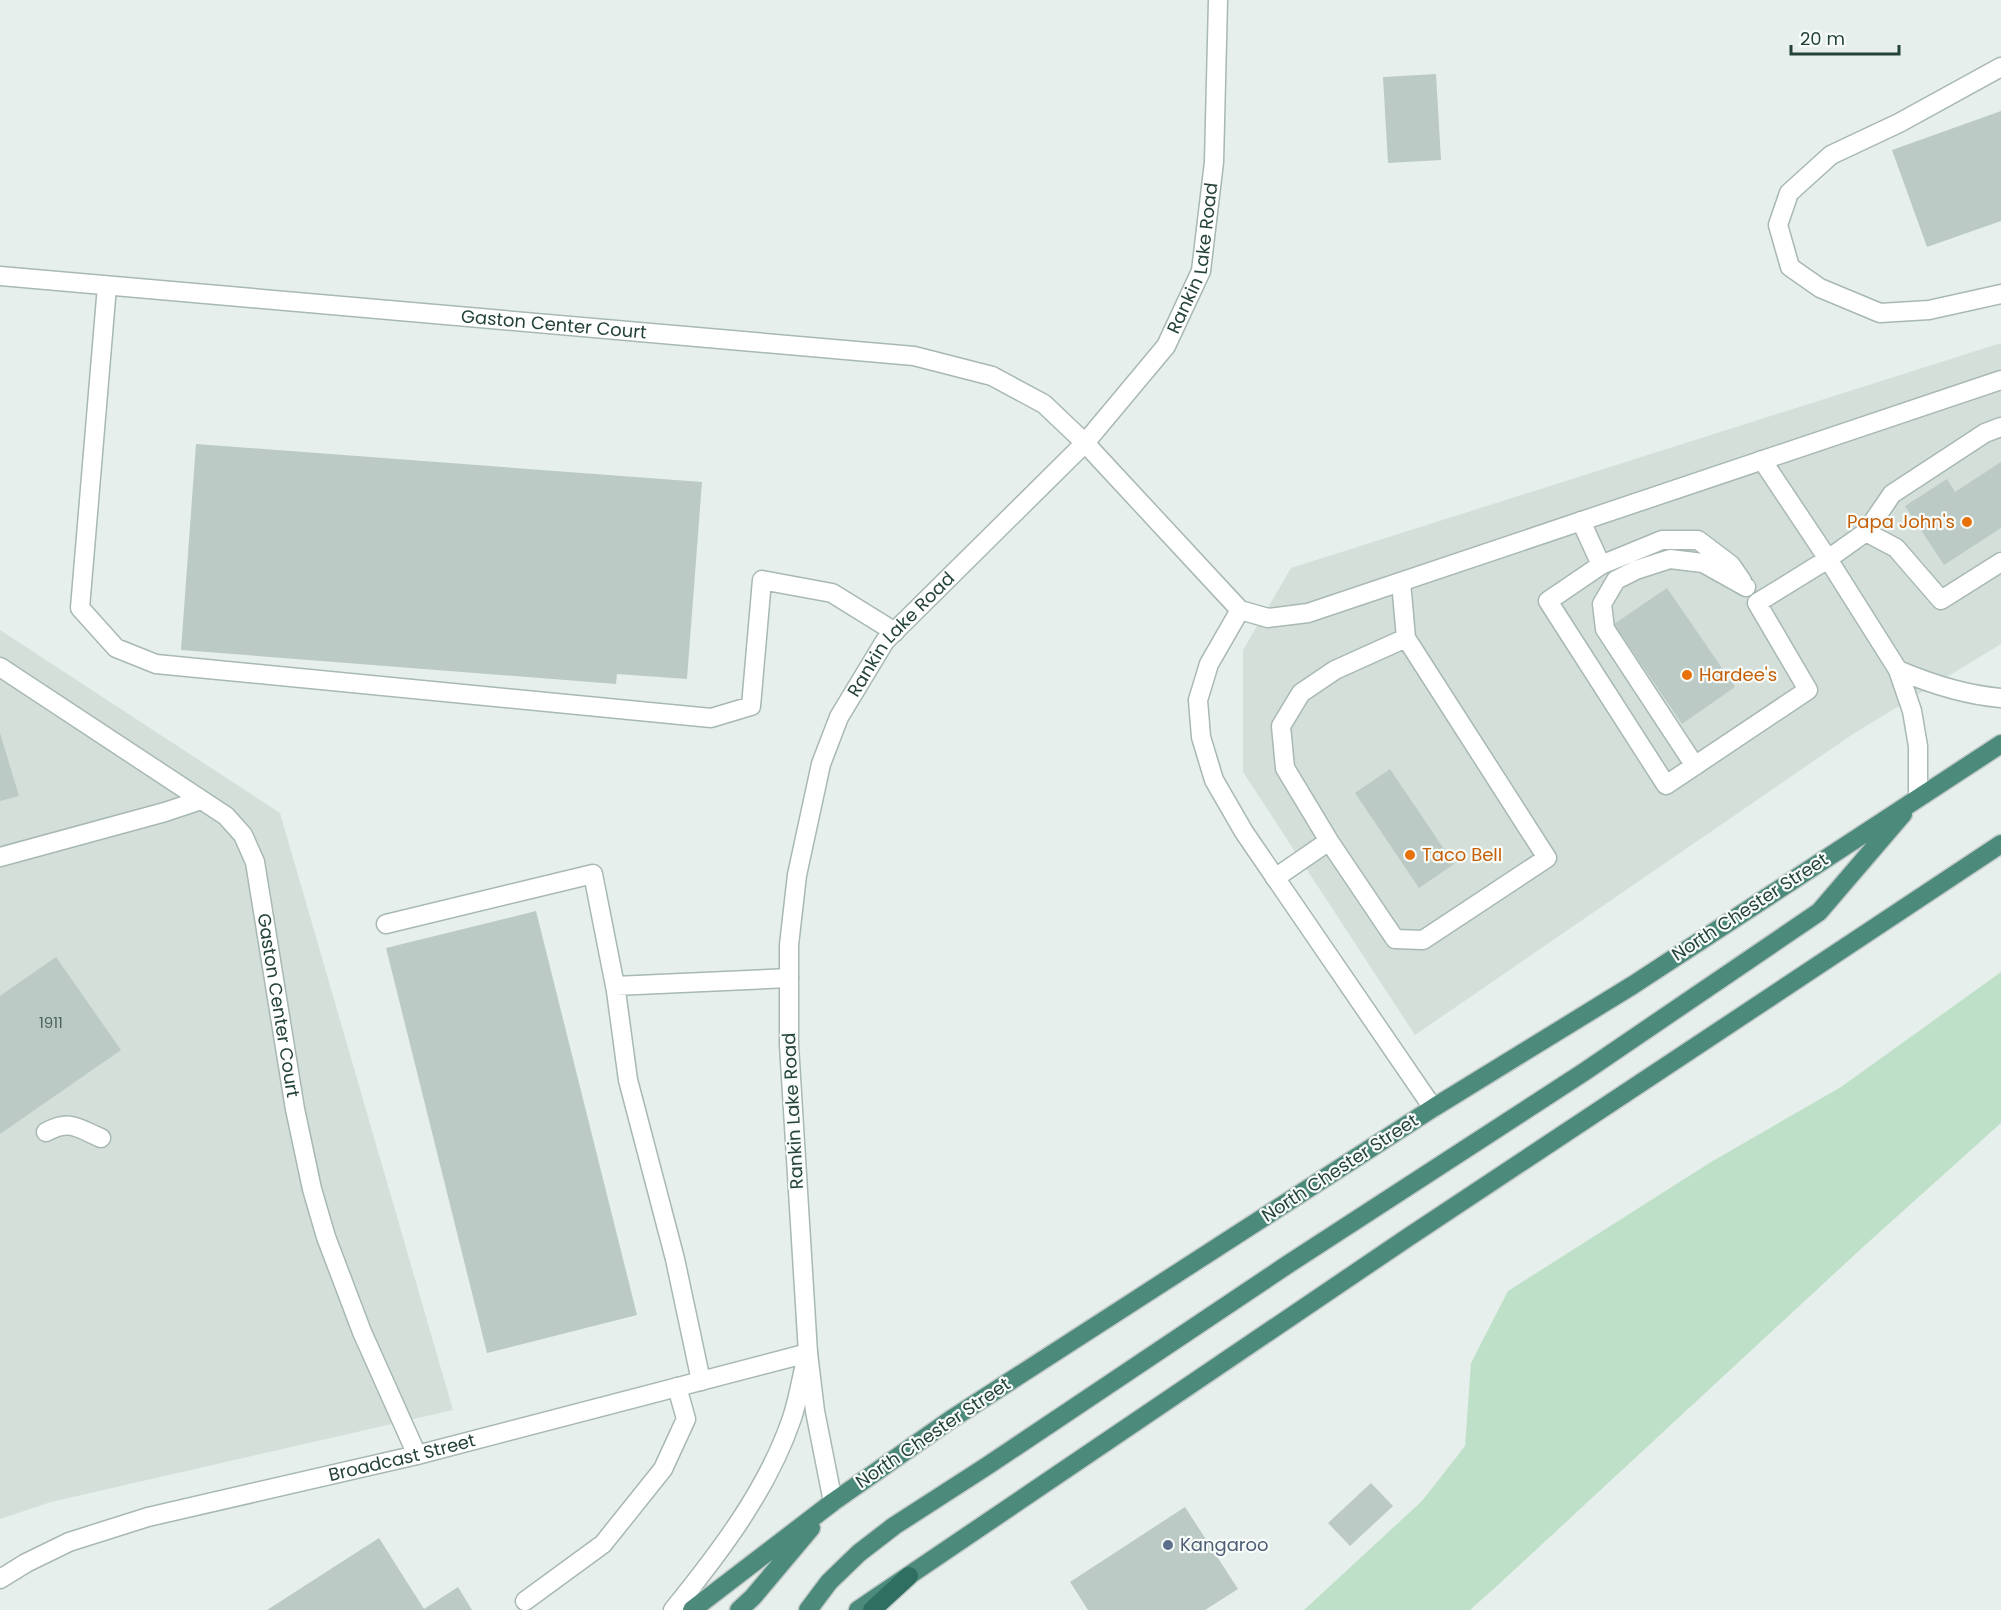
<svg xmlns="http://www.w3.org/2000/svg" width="2001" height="1610" font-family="Poppins,sans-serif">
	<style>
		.built { fill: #d4dfda }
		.green { fill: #bfe0c8 }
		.building { fill: #bbcac4 }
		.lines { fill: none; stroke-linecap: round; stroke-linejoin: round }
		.service-casing { stroke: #a8b8b2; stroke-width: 21 }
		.minor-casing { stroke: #a8b8b2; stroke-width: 21 }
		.trunk-casing { stroke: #c2cac8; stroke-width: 21 }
		.motorway-casing { stroke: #c2cac8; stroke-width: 21 }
		.service { stroke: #fff; stroke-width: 18 }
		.minor { stroke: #fff; stroke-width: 18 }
		.trunk { stroke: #4c8a7c; stroke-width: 18 }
		.motorway { stroke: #2f6f62; stroke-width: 18 }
		.food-dot { fill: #e8710a; stroke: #f7fbf9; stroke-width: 2 }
		.service-dot { fill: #5c6f8a; stroke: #f7fbf9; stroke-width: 2 }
		.labels { text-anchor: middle; stroke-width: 4.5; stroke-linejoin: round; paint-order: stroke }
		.number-label { font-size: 15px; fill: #4a645c }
		.street-label { font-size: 18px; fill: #24423a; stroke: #f7fbf9 }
		.food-label { font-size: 18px; fill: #c56008; stroke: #f7fbf9; text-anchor: start }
		.service-label { font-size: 18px; fill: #4e5e75; stroke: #f7fbf9; text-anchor: start }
	</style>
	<rect width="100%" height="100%" fill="#e6efeb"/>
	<path class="built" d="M 2001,343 L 2001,644 L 1853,734 L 1415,1035 L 1243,772 L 1243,650 L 1291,568 Z
		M 0,630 L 280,813 L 453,1410 L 51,1502 L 0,1519 Z"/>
	<path class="green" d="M 2001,972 L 2001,1123 L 1863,1247 L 1498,1585 L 1470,1610 L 1304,1610 L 1422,1501 L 1465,1446 L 1471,1363 L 1508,1291 L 1711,1162 L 1841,1087 Z"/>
	<path class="building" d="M 1436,74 L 1441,160 L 1388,163 L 1383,77 Z
		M 2001,111 L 2001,221 L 1927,247 L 1892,150 Z
		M 196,444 L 702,482 L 687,679 L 617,674 L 616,684 L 181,650 Z
		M 2001,462 L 2001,528 L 1944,565 L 1905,506 L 1947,479 L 1955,492 Z
		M 1667,588 L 1735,687 L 1682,724 L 1614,624 Z
		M 0,733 L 19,796 L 0,801 Z
		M 1390,769 L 1454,864 L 1419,888 L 1355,793 Z
		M 536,911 L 637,1315 L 487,1353 L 386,948 Z
		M 56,957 L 121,1050 L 0,1134 L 0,996 Z
		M 1371,1483 L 1393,1506 L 1350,1546 L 1328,1523 Z
		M 1185,1507 L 1238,1589 L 1205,1610 L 1088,1610 L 1070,1582 Z
		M 379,1538 L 424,1609 L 458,1587 L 472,1610 L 267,1610 Z"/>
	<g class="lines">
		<defs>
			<path id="service" d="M 2001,67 L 1899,123 L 1831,155 L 1789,193 L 1778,225 L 1790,267 L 1820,288 L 1880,313 L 1929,310 L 2001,294
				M 107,286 L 80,608 L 116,648 L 156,664 L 711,718 L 751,706 L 762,580 L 832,593 L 895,632
				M 1762,460 L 1828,559 L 1898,670 L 1912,711 L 1918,746 L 1918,797
				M 1581,521 L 1601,565 L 1548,601 L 1666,785 L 1808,690 L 1757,603 L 1828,559 L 1866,532 L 1896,548 L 1941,600 L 2001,562
				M 1866,532 L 1892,494 L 1985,433 L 2001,427
				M 1601,565 L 1662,540 L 1698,540 L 1731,565 L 1742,581
				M 1401,582 L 1406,638 L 1547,858 L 1423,940 L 1395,939 L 1329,841 L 1285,768 L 1281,726 L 1301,693 L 1335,670 L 1406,638
				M 1898,670 C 1931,684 1965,695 2001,698
				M 1695,766 L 1605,629 L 1602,604 L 1616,580 L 1636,570 L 1670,559 L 1703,563 L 1746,587
				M 0,857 L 165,812 L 201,800
				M 1275,878 L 1329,841
				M 386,924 L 593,874 L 616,991 L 628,1080 L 675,1259 L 701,1381
				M 615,986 L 789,978
				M 46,1132 C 71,1119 77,1128 101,1138
				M 525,1601 L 603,1544 L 663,1469 L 686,1419 L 677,1387"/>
			<g id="minor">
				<path id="s1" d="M 0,276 L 914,356 L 992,376 L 1044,404 L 1085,443 L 1240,610 L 1268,618 L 1308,613 L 2001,380"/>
				<path d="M 1240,610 L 1209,664 L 1198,700 L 1201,737 L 1214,780 L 1244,832 L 1433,1108"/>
				<path id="s2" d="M 0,667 L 226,816 L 243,835 L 255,862 L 295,1109 L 312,1189 L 326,1237 L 362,1332 L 417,1455"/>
				<path id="s3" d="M 833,1502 L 815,1411 L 808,1353 L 789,1045 L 789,945 L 797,875 L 821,764 L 839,717 L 885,641 L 1085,443 L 1166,346 L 1201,271 L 1214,162 L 1218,0"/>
				<path id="s4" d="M 0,1579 L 26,1563 L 69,1542 L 148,1517 L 417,1455 L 808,1353"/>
				<path d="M 673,1610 C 720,1552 768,1489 792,1418 C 798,1400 801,1381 805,1364"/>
			</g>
			<path id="trunk" d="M 692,1610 L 833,1502 L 950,1420 L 1433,1108 L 1633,985 L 2001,744
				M 739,1610 L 753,1597 L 811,1528
				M 808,1610 L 829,1582 L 859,1553 L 894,1526 L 987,1466 L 1290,1263 L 1584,1072 L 1819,912 L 1903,814
				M 858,1610 L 1407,1238 L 2001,844"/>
			<path id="motorway" d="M 872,1610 L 909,1576"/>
		</defs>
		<use href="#service" class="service-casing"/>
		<use href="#minor" class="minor-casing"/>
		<use href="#trunk" class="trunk-casing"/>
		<use href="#motorway" class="motorway-casing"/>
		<use href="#service" class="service"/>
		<use href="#minor" class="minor"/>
		<use href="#trunk" class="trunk"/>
		<use href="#motorway" class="motorway"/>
	</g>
	<g class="food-dot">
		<circle cx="1967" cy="522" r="6"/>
		<circle cx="1687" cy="675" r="6"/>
		<circle cx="1410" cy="855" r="6"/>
	</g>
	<circle class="service-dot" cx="1168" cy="1545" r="6"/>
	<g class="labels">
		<g class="number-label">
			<text x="51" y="1028">1911</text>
		</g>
		<g class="street-label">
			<text dy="6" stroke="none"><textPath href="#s3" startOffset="1384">Rankin Lake Road</textPath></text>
			<text dy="6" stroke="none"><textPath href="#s1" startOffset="556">Gaston Center Court</textPath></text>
			<text dy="6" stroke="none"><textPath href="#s3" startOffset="898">Rankin Lake Road</textPath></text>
			<text transform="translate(1750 907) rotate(-33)" y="6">North Chester Street</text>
			<text dy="6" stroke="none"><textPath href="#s2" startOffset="471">Gaston Center Court</textPath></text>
			<text transform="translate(793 1111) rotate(-93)" y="6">Rankin Lake Road</text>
			<text transform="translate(1340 1168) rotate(-33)" y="6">North Chester Street</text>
			<text transform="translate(933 1433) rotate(-34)" y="6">North Chester Street</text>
			<text dy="6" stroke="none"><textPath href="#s4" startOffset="422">Broadcast Street</textPath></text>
		</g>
		<g class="food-label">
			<text x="1955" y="528" text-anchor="end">Papa John's</text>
			<text x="1699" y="681">Hardee's</text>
			<text x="1422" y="861">Taco Bell</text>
		</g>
		<g class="service-label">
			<text x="1180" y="1551">Kangaroo</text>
		</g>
	</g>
	<path d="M1791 45v9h108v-9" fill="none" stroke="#24423a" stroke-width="3"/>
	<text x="1800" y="45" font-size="18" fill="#24423a" stroke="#f7fbf9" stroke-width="4.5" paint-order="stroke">20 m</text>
</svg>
